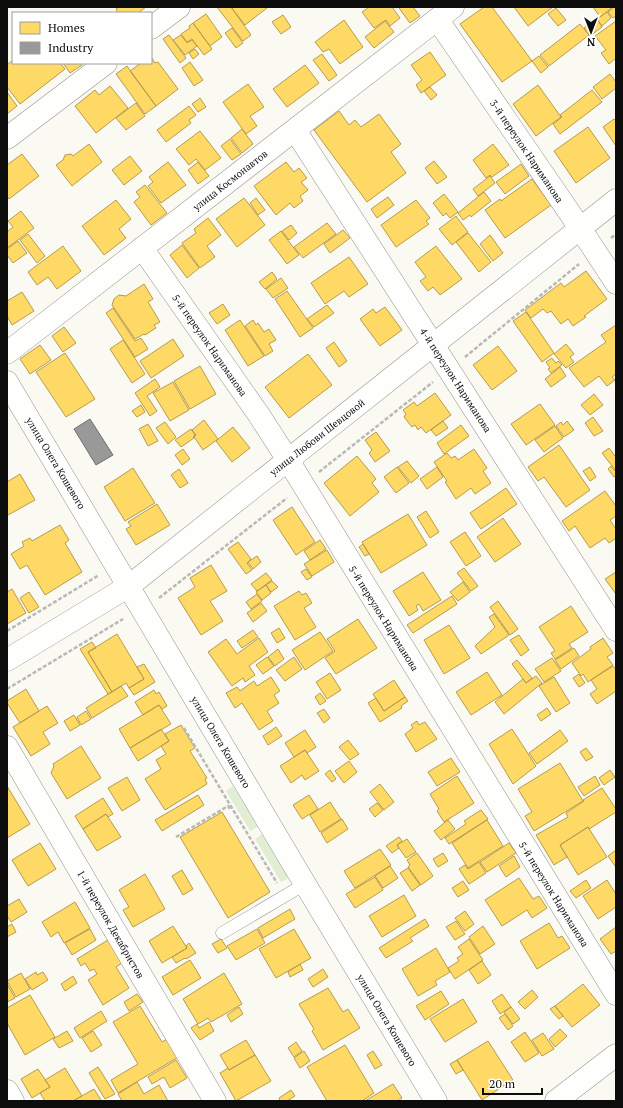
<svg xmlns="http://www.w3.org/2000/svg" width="623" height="1108" font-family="'PT Serif',serif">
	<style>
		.green { fill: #e2eed3 }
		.homes { fill: #ffd966; stroke: #b69c4b }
		.industry { fill: #999; stroke: #6f6f6f }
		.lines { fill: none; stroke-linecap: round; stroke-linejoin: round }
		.service-casing { stroke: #949390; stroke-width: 13 }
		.minor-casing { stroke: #949390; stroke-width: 23 }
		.tertiary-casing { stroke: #949390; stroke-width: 23 }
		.path { stroke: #b8b8b6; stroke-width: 2.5; stroke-dasharray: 4 2; stroke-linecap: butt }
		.service { stroke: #fefefd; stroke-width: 12 }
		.minor { stroke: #fefefd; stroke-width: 22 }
		.tertiary { stroke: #fefefd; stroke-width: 22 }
		.labels { text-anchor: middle; stroke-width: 4; stroke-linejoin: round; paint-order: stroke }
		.street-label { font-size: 10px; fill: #0d0d0d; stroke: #fff }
	</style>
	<rect width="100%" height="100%" fill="#faf9f2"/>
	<path class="green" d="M 233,786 L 258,827 L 250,831 L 226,791 Z
		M 262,834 L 289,878 L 281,882 L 255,839 Z"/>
	<path class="homes" d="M 119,7 L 146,7 L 138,13 L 118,13 L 116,9 Z
		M 217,7 L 231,7 L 251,35 L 243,41 Z
		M 231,7 L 266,7 L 267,8 L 245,25 Z
		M 369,7 L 392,7 L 400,18 L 390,26 L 386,20 L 374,28 L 362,12 Z
		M 401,7 L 413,7 L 420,16 L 410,23 L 399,8 Z
		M 484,7 L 492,7 L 532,61 L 502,82 L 460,24 Z
		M 514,7 L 553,7 L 528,26 Z
		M 593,7 L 613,7 L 600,17 Z
		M 614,7 L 616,7 L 616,16 L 613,18 L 608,12 Z
		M 556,8 L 566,20 L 558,26 L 548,14 Z
		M 607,12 L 611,18 L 602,26 L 597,19 Z
		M 206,14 L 222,37 L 210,46 L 193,23 Z
		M 283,15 L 291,27 L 281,34 L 272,22 Z
		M 596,18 L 602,27 L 590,36 L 584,28 Z
		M 344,20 L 363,47 L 340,64 L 329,49 L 323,52 L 315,42 Z
		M 385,21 L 394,32 L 374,48 L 365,37 Z
		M 616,21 L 616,58 L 609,64 L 601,53 L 606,50 L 595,36 Z
		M 193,23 L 212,49 L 204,55 L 192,39 L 187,42 L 181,34 L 190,28 L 189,26 Z
		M 580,24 L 589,35 L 549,66 L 540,55 Z
		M 232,28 L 243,43 L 236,48 L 225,33 Z
		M 169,35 L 186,58 L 180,63 L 163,39 Z
		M 181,35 L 187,43 L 192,40 L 197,46 L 185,55 L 173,40 Z
		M 195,49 L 199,54 L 193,59 L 189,53 Z
		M 430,52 L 446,75 L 421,93 L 416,85 L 422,80 L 411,65 Z
		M 322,54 L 337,75 L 329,81 L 313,60 Z
		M 539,56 L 548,67 L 541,73 L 532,61 Z
		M 151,57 L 155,63 L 158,62 L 178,89 L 156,106 L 130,71 L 141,63 L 151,63 Z
		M 13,60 L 13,63 L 60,63 L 65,69 L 20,104 L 7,87 L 7,65 Z
		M 190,62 L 203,80 L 194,86 L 182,68 Z
		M 63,63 L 81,63 L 82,65 L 70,73 Z
		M 305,65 L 319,83 L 287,107 L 273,89 Z
		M 127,66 L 156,106 L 145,114 L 116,74 Z
		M 610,74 L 616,82 L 616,88 L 602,99 L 593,87 Z
		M 248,84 L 264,107 L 250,116 L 257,126 L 246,134 L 223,102 Z
		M 538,85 L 561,117 L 536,136 L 513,104 Z
		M 110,86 L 128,108 L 96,133 L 75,106 L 95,90 L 99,95 Z
		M 430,87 L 437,95 L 431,100 L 424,91 Z
		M 592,90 L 602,102 L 560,134 L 553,124 L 562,117 L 560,115 Z
		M 7,92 L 17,106 L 7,114 Z
		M 200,98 L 206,107 L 198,112 L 192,104 Z
		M 136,103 L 145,116 L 126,130 L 116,118 Z
		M 189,106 L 196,115 L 189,120 L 191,123 L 166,142 L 157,130 Z
		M 339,111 L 349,125 L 355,120 L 361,127 L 379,114 L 401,144 L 391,152 L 406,173 L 367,202 L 314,130 Z
		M 614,119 L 616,121 L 616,146 L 603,127 Z
		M 588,127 L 610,158 L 576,183 L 554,151 Z
		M 242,129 L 253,144 L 242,153 L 231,138 Z
		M 200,131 L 221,158 L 205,170 L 196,159 L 189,165 L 176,149 Z
		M 230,139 L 241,154 L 232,160 L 221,146 Z
		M 89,144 L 102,162 L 72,186 L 56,165 L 63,160 L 65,155 L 71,154 L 73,156 Z
		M 493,144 L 509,165 L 492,177 L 490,175 L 486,178 L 473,160 Z
		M 22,154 L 39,176 L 9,199 L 7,196 L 7,165 Z
		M 130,156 L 142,171 L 124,185 L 112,170 Z
		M 434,161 L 447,177 L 437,184 L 425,168 Z
		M 168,162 L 186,185 L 161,203 L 148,186 L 153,182 L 149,177 Z
		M 198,162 L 209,176 L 198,184 L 188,170 Z
		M 286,162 L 294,172 L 299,168 L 307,178 L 301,182 L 308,190 L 300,196 L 303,201 L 294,208 L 290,203 L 276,215 L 254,186 Z
		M 521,164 L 529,176 L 505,194 L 496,182 Z
		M 490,176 L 495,183 L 478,196 L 473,189 Z
		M 532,179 L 551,205 L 505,238 L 485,210 L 500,199 L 501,201 Z
		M 145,185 L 167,213 L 151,225 L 134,202 L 140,197 L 136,192 Z
		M 484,192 L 491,201 L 471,217 L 470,215 L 463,220 L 458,213 Z
		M 444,194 L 458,212 L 450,218 L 446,213 L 443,216 L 433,203 Z
		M 388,197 L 394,205 L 377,218 L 371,209 Z
		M 244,198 L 265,225 L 237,247 L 216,219 Z
		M 256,198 L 265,210 L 258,215 L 250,203 Z
		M 116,200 L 131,219 L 119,229 L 126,238 L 104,255 L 82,226 Z
		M 416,200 L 430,218 L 426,221 L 429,224 L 396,247 L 381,225 Z
		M 21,211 L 34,228 L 7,248 L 7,232 L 13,227 L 8,221 Z
		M 456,216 L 468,232 L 452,245 L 439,229 Z
		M 208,218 L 221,235 L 207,246 L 215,257 L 200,268 L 182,243 L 196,233 L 194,229 Z
		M 327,223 L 336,234 L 303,258 L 294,247 Z
		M 291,225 L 297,233 L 289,240 L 282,231 Z
		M 343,230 L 350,238 L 330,253 L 324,244 Z
		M 281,231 L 299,255 L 287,264 L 269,240 Z
		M 468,233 L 491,262 L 479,272 L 456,242 Z
		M 28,234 L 45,256 L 37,263 L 20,240 Z
		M 490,235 L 503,253 L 493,261 L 480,244 Z
		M 18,241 L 27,253 L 13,263 L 7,255 L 7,249 Z
		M 182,245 L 199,268 L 187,278 L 170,255 Z
		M 63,246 L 81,271 L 57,289 L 48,277 L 37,285 L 28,272 Z
		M 436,246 L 462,279 L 440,295 L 433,287 L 428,291 L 420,281 L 426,277 L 415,262 Z
		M 349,257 L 368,284 L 349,297 L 344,291 L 325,304 L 311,283 Z
		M 586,271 L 607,299 L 584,316 L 586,317 L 573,326 L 568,319 L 561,324 L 551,311 L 547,313 L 543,309 L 531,318 L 525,310 L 561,283 L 564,287 Z
		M 272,272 L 277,279 L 265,289 L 259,282 Z
		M 281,278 L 288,288 L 273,298 L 266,289 Z
		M 144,284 L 153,299 L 148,302 L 160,322 L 154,325 L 156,328 L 145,335 L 144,334 L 135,339 L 112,305 L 114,299 L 119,295 L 126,296 Z
		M 287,291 L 313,328 L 300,337 L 275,299 Z
		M 22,292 L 34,311 L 12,325 L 7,316 L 7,301 Z
		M 223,304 L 230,315 L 217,324 L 209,313 Z
		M 327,305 L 334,313 L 314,327 L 307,319 Z
		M 385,307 L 402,330 L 380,346 L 360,319 L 373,309 L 376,313 Z
		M 113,308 L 135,341 L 141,338 L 148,349 L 135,357 L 106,313 Z
		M 526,312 L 554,353 L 542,362 L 513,321 Z
		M 240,320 L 264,356 L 248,366 L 225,330 Z
		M 253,320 L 256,325 L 258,323 L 264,332 L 269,329 L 276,340 L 269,344 L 273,351 L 265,356 L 245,326 Z
		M 616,325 L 616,374 L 612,377 L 615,380 L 607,386 L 599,376 L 584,387 L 569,368 L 606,342 L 601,335 Z
		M 64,327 L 76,343 L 63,352 L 52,336 Z
		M 173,339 L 184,356 L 151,378 L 140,361 Z
		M 123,340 L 145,374 L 132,383 L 110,349 Z
		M 334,342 L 347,361 L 339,367 L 326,348 Z
		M 566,344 L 574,354 L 570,357 L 574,362 L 566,368 L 554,354 Z
		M 40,345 L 51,360 L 30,374 L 20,359 Z
		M 498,346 L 517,371 L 492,390 L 473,365 Z
		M 65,353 L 95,399 L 66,417 L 36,372 Z
		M 308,354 L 332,385 L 289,418 L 265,387 Z
		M 552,358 L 556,363 L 558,361 L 562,365 L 551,373 L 548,369 L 550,368 L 546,362 Z
		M 200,366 L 216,394 L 190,409 L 174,381 Z
		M 560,367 L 566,376 L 551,387 L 545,379 Z
		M 155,379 L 160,387 L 147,396 L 157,411 L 150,416 L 135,393 Z
		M 173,382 L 189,410 L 170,421 L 153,393 Z
		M 435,393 L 451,415 L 426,433 L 421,427 L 418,430 L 415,425 L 412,427 L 404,417 L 406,414 L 403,410 L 414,402 L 417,406 Z
		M 594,394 L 603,405 L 590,415 L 581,405 Z
		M 540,404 L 555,425 L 526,445 L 511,424 Z
		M 141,405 L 145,412 L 137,417 L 132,411 Z
		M 593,417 L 603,431 L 594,436 L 585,423 Z
		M 204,420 L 218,439 L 203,450 L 194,437 L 196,435 L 192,430 Z
		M 443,421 L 448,428 L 436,436 L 431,430 Z
		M 567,421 L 574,430 L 564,437 L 556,426 L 561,422 L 563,425 Z
		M 165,422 L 176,437 L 168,444 L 156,428 Z
		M 148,424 L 158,441 L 148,446 L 139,429 Z
		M 461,425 L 469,436 L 444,454 L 437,443 Z
		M 555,426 L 563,438 L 544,452 L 535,440 Z
		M 233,427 L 250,448 L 232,462 L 216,441 Z
		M 191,429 L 195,435 L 193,437 L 194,438 L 181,447 L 175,440 Z
		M 376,432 L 390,451 L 375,462 L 369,453 L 372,450 L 365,440 Z
		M 559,445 L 590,490 L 566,507 L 544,477 L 538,481 L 528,467 Z
		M 609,448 L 615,456 L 616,456 L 616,471 L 602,453 Z
		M 183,449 L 190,459 L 182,465 L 175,455 Z
		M 474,449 L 487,468 L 483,471 L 491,483 L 475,494 L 471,488 L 456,499 L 445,482 L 447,481 L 434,462 L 447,453 L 451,458 L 455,456 L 458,460 Z
		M 357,456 L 376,479 L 372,483 L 379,492 L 350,516 L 324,483 Z
		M 407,461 L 419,476 L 411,483 L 398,467 Z
		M 611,466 L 616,472 L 616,475 L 614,477 L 608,469 Z
		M 397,467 L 409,483 L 396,493 L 384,477 Z
		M 437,467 L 443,477 L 427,489 L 420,479 Z
		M 590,467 L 596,477 L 590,481 L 583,471 Z
		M 133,468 L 155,503 L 125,521 L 104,487 Z
		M 179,469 L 188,483 L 180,488 L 171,475 Z
		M 20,474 L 35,500 L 8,515 L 7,513 L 7,482 Z
		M 506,488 L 517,504 L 481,529 L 470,513 Z
		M 605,491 L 616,506 L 616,516 L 610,520 L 616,529 L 616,538 L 609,543 L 605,538 L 590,548 L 575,526 L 569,531 L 562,521 Z
		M 157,504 L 170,525 L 136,545 L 126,529 L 131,526 L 128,522 Z
		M 292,507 L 315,542 L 296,555 L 273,520 Z
		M 426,511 L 439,532 L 430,538 L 417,517 Z
		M 408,514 L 427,545 L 381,573 L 362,542 Z
		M 503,518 L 521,544 L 495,562 L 477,537 Z
		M 60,525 L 69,540 L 65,543 L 82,572 L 45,595 L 27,565 L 20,569 L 11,554 L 24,546 L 22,542 L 30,538 L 32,541 Z
		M 465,532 L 481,556 L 466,566 L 450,542 Z
		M 320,540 L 326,549 L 310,560 L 304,551 Z
		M 238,542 L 251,559 L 247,563 L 252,570 L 246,574 L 228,549 Z
		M 363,544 L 369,554 L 365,556 L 359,547 Z
		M 327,550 L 334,562 L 312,576 L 304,564 Z
		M 257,556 L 261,562 L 253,569 L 248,562 Z
		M 211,565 L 227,591 L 210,601 L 223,621 L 201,635 L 178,598 L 195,587 L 190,578 Z
		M 464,568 L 478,586 L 471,591 L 457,573 Z
		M 306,569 L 312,577 L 307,580 L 301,572 Z
		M 423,572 L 441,600 L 423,611 L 419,604 L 416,606 L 418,610 L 409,616 L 393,591 Z
		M 616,572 L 616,594 L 605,579 Z
		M 266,573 L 272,580 L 257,591 L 251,584 Z
		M 272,581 L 278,587 L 271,592 L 266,585 Z
		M 463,582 L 470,592 L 458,601 L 450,592 Z
		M 266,585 L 271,593 L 262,600 L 256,592 Z
		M 12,589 L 26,613 L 7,624 L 7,592 Z
		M 299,591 L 302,595 L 306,593 L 312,603 L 304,608 L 316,627 L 295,640 L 274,606 Z
		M 29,592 L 39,607 L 29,613 L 20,598 Z
		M 257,594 L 262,601 L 251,609 L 246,602 Z
		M 452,596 L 457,604 L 413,633 L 407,625 Z
		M 498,601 L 518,629 L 510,635 L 490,607 Z
		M 261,603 L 267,611 L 253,622 L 247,613 Z
		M 571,606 L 588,632 L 569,644 L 572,648 L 555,659 L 551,653 L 555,651 L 539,627 Z
		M 494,614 L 509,635 L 481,654 L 475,646 L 495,627 L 489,617 Z
		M 358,619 L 377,648 L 336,674 L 325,658 L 335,651 L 327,639 Z
		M 449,625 L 470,658 L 444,674 L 424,640 Z
		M 279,628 L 285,638 L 277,643 L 271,633 Z
		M 253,630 L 258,637 L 242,648 L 237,641 Z
		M 320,632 L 333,651 L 305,670 L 292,650 Z
		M 117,634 L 144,679 L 129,688 L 126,683 L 112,692 L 88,652 Z
		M 519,635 L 529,650 L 521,656 L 510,640 Z
		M 259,638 L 268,652 L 249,666 L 255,675 L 245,682 L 243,678 L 232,686 L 208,652 L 226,639 L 237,654 Z
		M 603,638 L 613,653 L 607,657 L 613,665 L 588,682 L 583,674 L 581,676 L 572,663 L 591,649 L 590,647 Z
		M 92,642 L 96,648 L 88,652 L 112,692 L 108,694 L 80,649 Z
		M 574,648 L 579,656 L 561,669 L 555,660 Z
		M 278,649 L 284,659 L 275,666 L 268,657 Z
		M 267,657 L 274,666 L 263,674 L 256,665 Z
		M 294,657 L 302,669 L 285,681 L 276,670 Z
		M 552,658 L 561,671 L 544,682 L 535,669 Z
		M 517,660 L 532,678 L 526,683 L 512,664 Z
		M 144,664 L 155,682 L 134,695 L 129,688 L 144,679 L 137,667 Z
		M 613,666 L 616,670 L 616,691 L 597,704 L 590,694 L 597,689 L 591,680 Z
		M 487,672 L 502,695 L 471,715 L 456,692 Z
		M 330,673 L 341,690 L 327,699 L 316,682 Z
		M 579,674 L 585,683 L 579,687 L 573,678 Z
		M 536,676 L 542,683 L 504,714 L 495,702 L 523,679 L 526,683 Z
		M 271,677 L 280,691 L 274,695 L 279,703 L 267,711 L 273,721 L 259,730 L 242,703 L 235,708 L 226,693 L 237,687 L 240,691 L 254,681 L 257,686 Z
		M 554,677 L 570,703 L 556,712 L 539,686 Z
		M 394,680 L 405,697 L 384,711 L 373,694 Z
		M 121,686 L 128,696 L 92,718 L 86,708 Z
		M 26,689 L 39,711 L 20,723 L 7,703 L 7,701 Z
		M 154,690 L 156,694 L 159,692 L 167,706 L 162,709 L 159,705 L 143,715 L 135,702 Z
		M 320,693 L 326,701 L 320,705 L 315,697 Z
		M 405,697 L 408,701 L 401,706 L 402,708 L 380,722 L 368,703 L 376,698 L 384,711 Z
		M 159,705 L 171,724 L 130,748 L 119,729 Z
		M 47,706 L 58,723 L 43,732 L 50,744 L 31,756 L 13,727 Z
		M 547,708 L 551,714 L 541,721 L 537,715 Z
		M 324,709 L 330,718 L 324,723 L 317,713 Z
		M 86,711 L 91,719 L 81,725 L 77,717 Z
		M 74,715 L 80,725 L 70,731 L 64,721 Z
		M 417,721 L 419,725 L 425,722 L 437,739 L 416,752 L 405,734 L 413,728 L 411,725 Z
		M 181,725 L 195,748 L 190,751 L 207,778 L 205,779 L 207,784 L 165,810 L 145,779 L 161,769 L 156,760 L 166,754 L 161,746 L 169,741 L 165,734 Z
		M 276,727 L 282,736 L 268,745 L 263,736 Z
		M 161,729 L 169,741 L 138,761 L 130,748 Z
		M 512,729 L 536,766 L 513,784 L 489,744 Z
		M 305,730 L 316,747 L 307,753 L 305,750 L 294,757 L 285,743 Z
		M 560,730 L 568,741 L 537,764 L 529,753 Z
		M 348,740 L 359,754 L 350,760 L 339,747 Z
		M 81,746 L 101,778 L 67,799 L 51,773 L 54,766 L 53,764 Z
		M 586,748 L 593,757 L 586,761 L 580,752 Z
		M 305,750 L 319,771 L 305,780 L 302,775 L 291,783 L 280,766 Z
		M 451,758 L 460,772 L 437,786 L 428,772 Z
		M 349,761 L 357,772 L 344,783 L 335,771 Z
		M 560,763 L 583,801 L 534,831 L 525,816 L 532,812 L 518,789 Z
		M 330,770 L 336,779 L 332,782 L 325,774 Z
		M 610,770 L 615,777 L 604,785 L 599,778 Z
		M 457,776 L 474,803 L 444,822 L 437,811 L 439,809 L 430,794 Z
		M 595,776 L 600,785 L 584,796 L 578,787 Z
		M 127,777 L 140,800 L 122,811 L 108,788 Z
		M 380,784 L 394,802 L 384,810 L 370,792 Z
		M 7,786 L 30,824 L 7,838 Z
		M 602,788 L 616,809 L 616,812 L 589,829 L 588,827 L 560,845 L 567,857 L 554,865 L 536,835 L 568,817 L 566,813 L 584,801 L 583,800 Z
		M 198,795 L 204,805 L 162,831 L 155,820 Z
		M 309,795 L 318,809 L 302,819 L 293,805 Z
		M 103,798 L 113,814 L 108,817 L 106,814 L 83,829 L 75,816 Z
		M 330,802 L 341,819 L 320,832 L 310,815 Z
		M 377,803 L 383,810 L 375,817 L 369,809 Z
		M 481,810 L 488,819 L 449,844 L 445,838 L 466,824 L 464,821 Z
		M 222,812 L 270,892 L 228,918 L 180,837 Z
		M 106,814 L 121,837 L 97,851 L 83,829 Z
		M 342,819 L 348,829 L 327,843 L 321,833 Z
		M 448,820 L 455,829 L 441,840 L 434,831 Z
		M 487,820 L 503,846 L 468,868 L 452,843 Z
		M 588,827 L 607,857 L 578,875 L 560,845 Z
		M 399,837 L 402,841 L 397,845 L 399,848 L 392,853 L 386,846 Z
		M 407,839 L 416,852 L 406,858 L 397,845 Z
		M 40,843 L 56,869 L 28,886 L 12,860 Z
		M 509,843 L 516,853 L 487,872 L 480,862 Z
		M 380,849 L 391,865 L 355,888 L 344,871 Z
		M 616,850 L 616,865 L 615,866 L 608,856 Z
		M 417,853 L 433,876 L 421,885 L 408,867 L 410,865 L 407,860 Z
		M 443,853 L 448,861 L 438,867 L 433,859 Z
		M 514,856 L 520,867 L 506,877 L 499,866 Z
		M 479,862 L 486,873 L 469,884 L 459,869 L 465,865 L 468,869 Z
		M 390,866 L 398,878 L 383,888 L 375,876 Z
		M 408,868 L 420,885 L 412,891 L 400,873 Z
		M 182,870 L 193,889 L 183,895 L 172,876 Z
		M 145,874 L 165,909 L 133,927 L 123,910 L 129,907 L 119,890 Z
		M 375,877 L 383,890 L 355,908 L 346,894 Z
		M 519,878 L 533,899 L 539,896 L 547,908 L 532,918 L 527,910 L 502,926 L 485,900 Z
		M 586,880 L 591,888 L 576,898 L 570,891 Z
		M 607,880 L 616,894 L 616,907 L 598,919 L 583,896 Z
		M 463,881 L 469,890 L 458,897 L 452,888 Z
		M 404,895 L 416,916 L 382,937 L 369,916 Z
		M 19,899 L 27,912 L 11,922 L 7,916 L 7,906 Z
		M 75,902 L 90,928 L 64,943 L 58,932 L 51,937 L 42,922 Z
		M 290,909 L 295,919 L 263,938 L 258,928 Z
		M 465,911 L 474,924 L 465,931 L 455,918 Z
		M 425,919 L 429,926 L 410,938 L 413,941 L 386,958 L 379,948 Z
		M 456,921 L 465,934 L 455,940 L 446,927 Z
		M 549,923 L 558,938 L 562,936 L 570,948 L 537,969 L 520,941 Z
		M 12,924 L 16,932 L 7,937 L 7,927 Z
		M 173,926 L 187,948 L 162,963 L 149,941 Z
		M 483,926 L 495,944 L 480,954 L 469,937 Z
		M 616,927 L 616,951 L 611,954 L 600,939 Z
		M 90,929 L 96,940 L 72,955 L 65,943 Z
		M 257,929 L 265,943 L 236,960 L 227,946 Z
		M 294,929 L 311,958 L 276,978 L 259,949 Z
		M 221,939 L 227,948 L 218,953 L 212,944 Z
		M 469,939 L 483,960 L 455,979 L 448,968 L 459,961 L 457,958 L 463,954 L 458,947 Z
		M 108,940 L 122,963 L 116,967 L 129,988 L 103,1005 L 88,980 L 97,974 L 94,969 L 90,971 L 85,963 L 81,966 L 77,959 Z
		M 189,943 L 196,953 L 186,959 L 185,958 L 176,963 L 172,957 L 187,948 L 186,946 Z
		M 436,948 L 450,972 L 435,981 L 437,985 L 418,996 L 402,969 Z
		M 190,960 L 201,978 L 173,995 L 162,977 Z
		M 482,961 L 491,975 L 478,984 L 469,970 Z
		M 300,964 L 303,970 L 290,977 L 288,972 Z
		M 323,969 L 328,977 L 313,987 L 308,979 Z
		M 36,972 L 37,975 L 43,972 L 48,980 L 32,990 L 25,979 Z
		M 21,973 L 30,989 L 16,997 L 7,981 Z
		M 224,973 L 242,1004 L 211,1022 L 208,1018 L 198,1024 L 183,999 Z
		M 73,976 L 77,983 L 65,991 L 61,984 Z
		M 7,984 L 15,998 L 7,1002 Z
		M 583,984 L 600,1005 L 572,1027 L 555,1006 Z
		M 328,988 L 343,1012 L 348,1009 L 360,1028 L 323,1050 L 312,1031 L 314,1029 L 299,1004 Z
		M 532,990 L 538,997 L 525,1009 L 518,1002 Z
		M 441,991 L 449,1004 L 425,1020 L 416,1006 Z
		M 137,994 L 143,1002 L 129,1011 L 124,1002 Z
		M 502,994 L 511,1007 L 500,1014 L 492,1001 Z
		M 30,995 L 55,1037 L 25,1055 L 7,1023 L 7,1008 Z
		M 463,999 L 477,1022 L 445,1042 L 430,1019 Z
		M 140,1006 L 162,1042 L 169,1038 L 180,1056 L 118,1093 L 111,1080 L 138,1064 L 113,1022 Z
		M 555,1006 L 563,1016 L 559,1019 L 550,1009 Z
		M 239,1007 L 243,1014 L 231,1022 L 227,1015 Z
		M 511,1007 L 520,1019 L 513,1024 L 504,1012 Z
		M 101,1011 L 107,1021 L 80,1038 L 74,1028 Z
		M 505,1014 L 513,1026 L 508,1030 L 499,1018 Z
		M 209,1022 L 214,1031 L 200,1040 L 191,1028 L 197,1024 L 199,1028 Z
		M 560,1029 L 567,1036 L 555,1047 L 549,1039 Z
		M 67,1031 L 73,1041 L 59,1048 L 53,1039 Z
		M 93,1031 L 102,1045 L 91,1052 L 82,1038 Z
		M 525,1032 L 539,1053 L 525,1062 L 511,1042 Z
		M 543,1033 L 554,1049 L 542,1056 L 532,1040 Z
		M 246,1040 L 255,1055 L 229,1070 L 220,1055 Z
		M 488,1041 L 513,1080 L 482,1100 L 457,1060 Z
		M 296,1042 L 302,1051 L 294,1057 L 288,1048 Z
		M 345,1045 L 374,1093 L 362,1101 L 327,1101 L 307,1067 Z
		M 304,1051 L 310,1061 L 300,1068 L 294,1058 Z
		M 373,1051 L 382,1065 L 375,1069 L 367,1055 Z
		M 255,1055 L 271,1081 L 236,1101 L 220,1073 L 228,1068 L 229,1070 Z
		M 176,1060 L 187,1078 L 170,1088 L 164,1077 L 152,1084 L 148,1077 Z
		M 457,1060 L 463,1070 L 456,1074 L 450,1064 Z
		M 98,1067 L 115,1094 L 105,1099 L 89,1073 Z
		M 65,1068 L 82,1096 L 73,1101 L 45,1101 L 40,1093 L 50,1087 L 45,1080 Z
		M 38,1069 L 50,1087 L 32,1098 L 21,1079 Z
		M 137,1082 L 144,1094 L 159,1085 L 168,1101 L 122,1101 L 118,1094 Z
		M 393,1084 L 402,1098 L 398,1101 L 365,1101 Z
		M 94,1089 L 101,1100 L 100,1101 L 73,1101 Z
		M 291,1090 L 295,1096 L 287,1101 L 280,1101 L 279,1098 Z"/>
	<path class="industry" d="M 90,419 L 113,455 L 96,465 L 74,429 Z"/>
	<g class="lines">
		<defs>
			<path id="service" d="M 222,933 L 305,884"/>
			<path id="minor" d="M 437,19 L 580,228 L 616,283
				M 151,28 L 179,7
				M 295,130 L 616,630
				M 7,138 L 106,63
				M 142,248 L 259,415 L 288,460 L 616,994
				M 7,353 L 453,7
				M 7,382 L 305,884 L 436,1101
				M 7,747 L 215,1101
				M 7,1091 L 13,1101
				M 556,1101 L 616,1055"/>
			<path id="tertiary" d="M 7,660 L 129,586 L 616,200"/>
		</defs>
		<use href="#service" class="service-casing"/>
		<use href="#minor" class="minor-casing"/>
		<use href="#tertiary" class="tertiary-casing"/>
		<path class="path" d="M 611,238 L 616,234
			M 465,357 L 579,264
			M 319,472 L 433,382
			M 159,598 L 287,498
			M 7,631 L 99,575
			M 7,689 L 123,619
			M 184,728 L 277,883
			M 176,837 L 228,806 L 230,809 L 232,808"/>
		<use href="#service" class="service"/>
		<use href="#minor" class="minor"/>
		<use href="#tertiary" class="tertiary"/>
	</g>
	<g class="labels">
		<g class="street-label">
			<text transform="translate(527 151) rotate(56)" y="4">3-й переулок Нариманова</text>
			<text transform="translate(230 180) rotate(-38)" y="4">улица Космонавтов</text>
			<text transform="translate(210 345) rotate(55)" y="4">5-й переулок Нариманова</text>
			<text transform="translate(456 380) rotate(57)" y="4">4-й переулок Нариманова</text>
			<text transform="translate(317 437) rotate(-38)" y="4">улица Любови Шевцовой</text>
			<text transform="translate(56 463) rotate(59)" y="4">улица Олега Кошевого</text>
			<text transform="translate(384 618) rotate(58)" y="4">5-й переулок Нариманова</text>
			<text transform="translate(221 742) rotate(59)" y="4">улица Олега Кошевого</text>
			<text transform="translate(554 894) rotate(58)" y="4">5-й переулок Нариманова</text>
			<text transform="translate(111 924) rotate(60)" y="4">1-й переулок Декабристов</text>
			<text transform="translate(387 1020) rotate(59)" y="4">улица Олега Кошевого</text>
		</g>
	</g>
	<rect width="623" height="1108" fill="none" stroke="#0d0d0d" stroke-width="16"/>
	<rect x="12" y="12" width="140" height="52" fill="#ffffff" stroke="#9e9e9e"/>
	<rect x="20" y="22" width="20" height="12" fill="#ffd966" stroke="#9e9e9e"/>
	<text x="48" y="32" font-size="12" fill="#0d0d0d">Homes</text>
	<rect x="20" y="42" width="20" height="12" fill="#999999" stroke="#9e9e9e"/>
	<text x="48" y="52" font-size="12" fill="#0d0d0d">Industry</text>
	<g transform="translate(591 32) rotate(180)" stroke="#ffffff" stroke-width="3" paint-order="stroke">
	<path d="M0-3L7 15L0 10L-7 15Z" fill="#0d0d0d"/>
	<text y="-6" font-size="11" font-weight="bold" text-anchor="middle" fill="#0d0d0d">N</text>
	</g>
	<path d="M483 1088v6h59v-6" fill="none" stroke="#0d0d0d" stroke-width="2"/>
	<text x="489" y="1088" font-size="12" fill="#0d0d0d" stroke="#ffffff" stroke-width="3" paint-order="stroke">20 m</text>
</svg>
